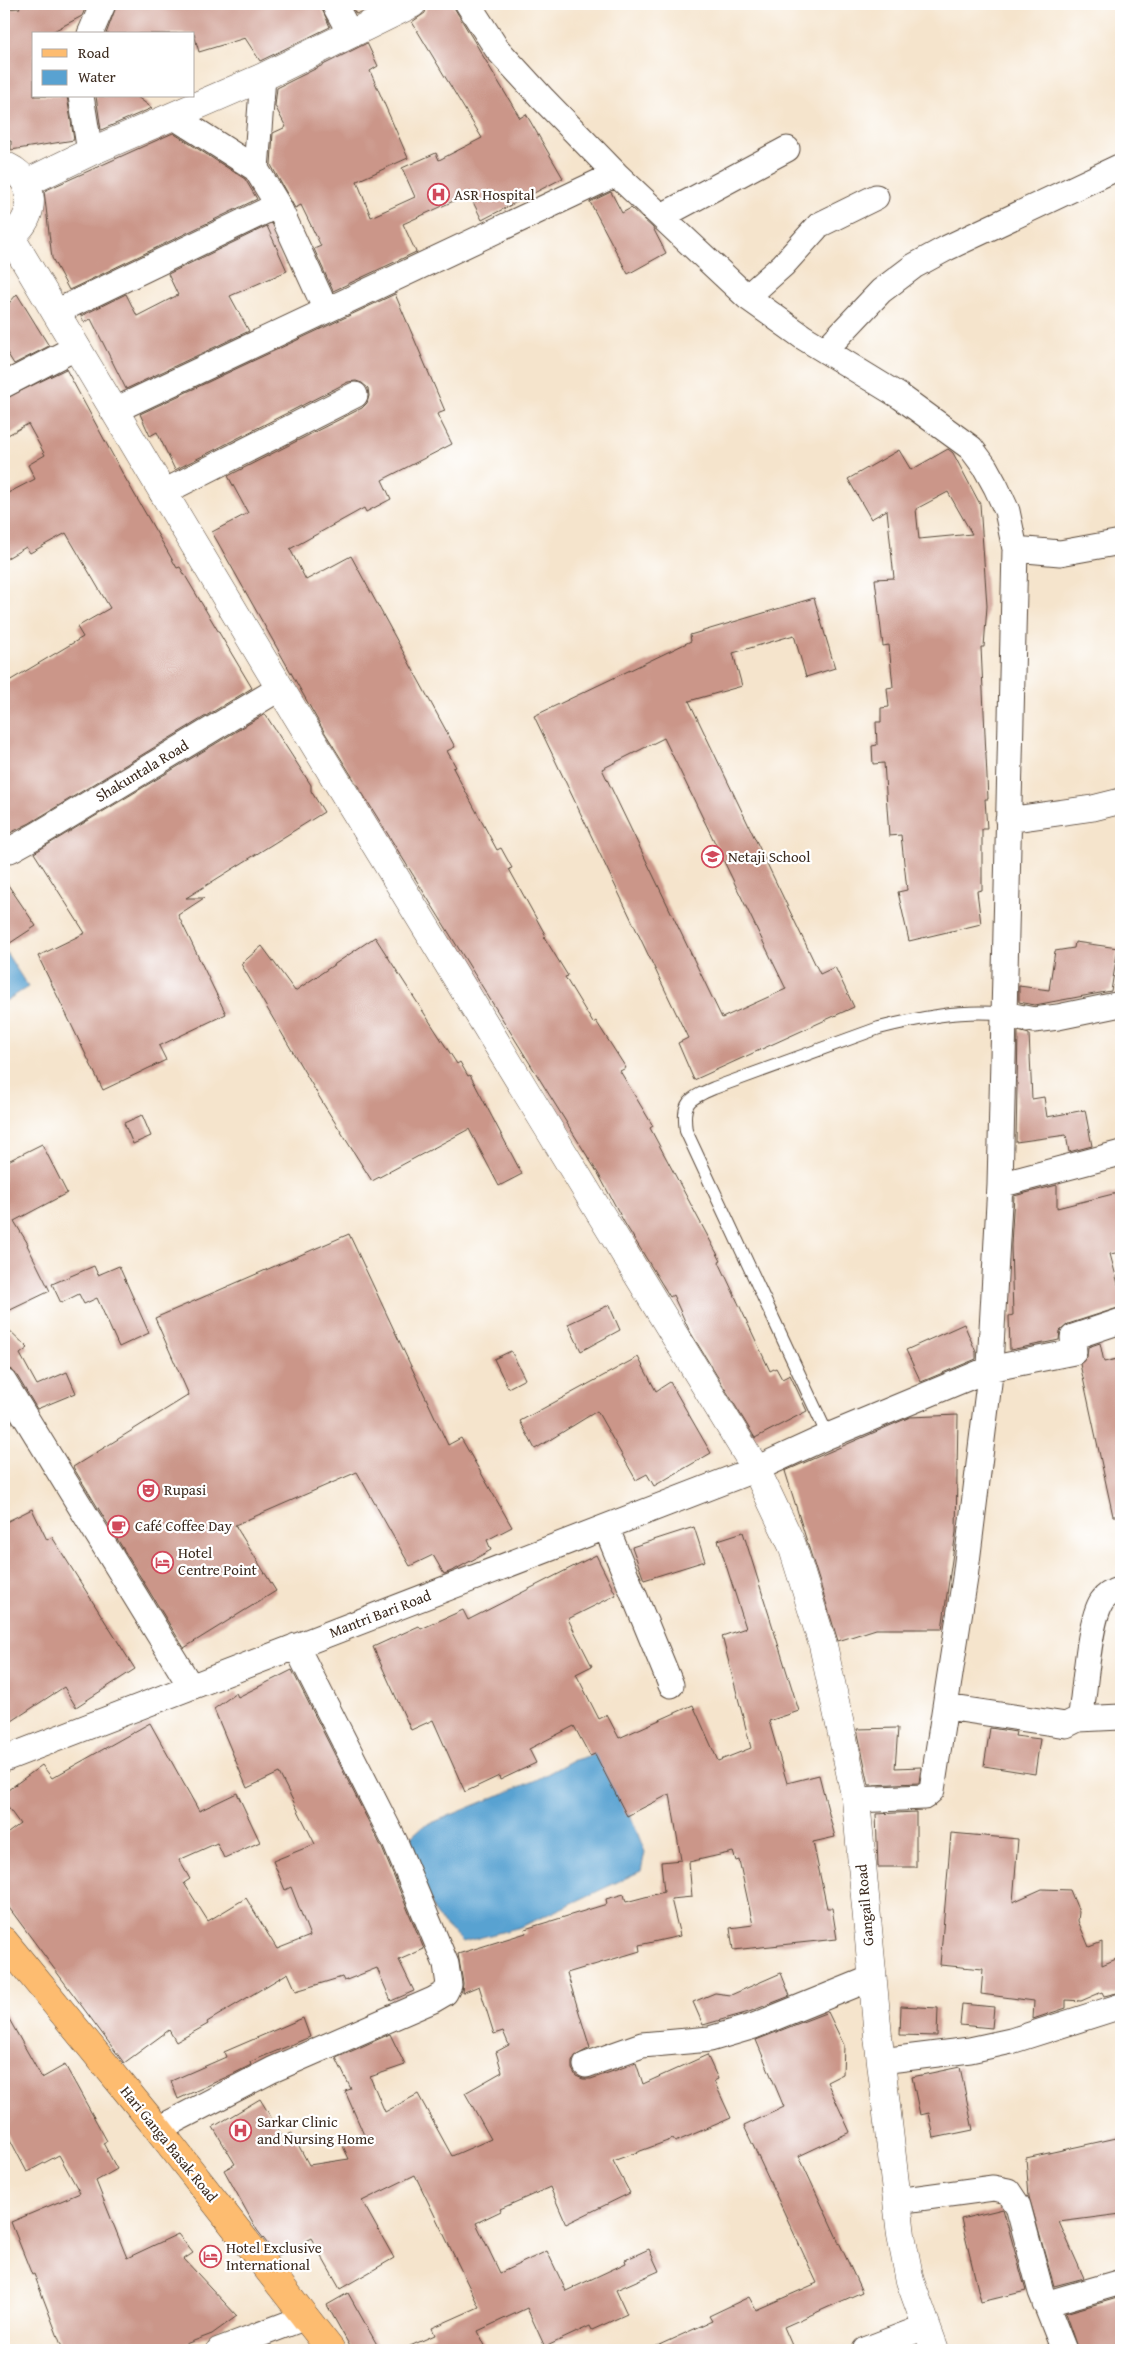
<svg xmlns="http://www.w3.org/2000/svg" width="1125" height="2354" font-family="'Gentium Book Plus',serif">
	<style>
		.water { fill: #59a2d1; stroke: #4a6678 }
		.building { fill: #cb9689; fill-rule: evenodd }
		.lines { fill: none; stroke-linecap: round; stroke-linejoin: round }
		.service-casing { stroke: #574638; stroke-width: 14 }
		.minor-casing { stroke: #574638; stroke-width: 27 }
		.tertiary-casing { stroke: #574638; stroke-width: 29 }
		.primary-casing { stroke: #574638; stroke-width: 29 }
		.service { stroke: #fff; stroke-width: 12 }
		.minor { stroke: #fff; stroke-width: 25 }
		.tertiary { stroke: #fff; stroke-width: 28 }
		.primary { stroke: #fdbc70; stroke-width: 28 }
		.labels { text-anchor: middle; stroke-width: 4.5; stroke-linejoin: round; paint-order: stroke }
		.poi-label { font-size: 15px; fill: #3b2a1e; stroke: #fff; text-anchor: start }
		.street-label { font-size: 15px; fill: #3b2a1e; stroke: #fff }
	</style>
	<rect width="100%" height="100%" fill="#fff"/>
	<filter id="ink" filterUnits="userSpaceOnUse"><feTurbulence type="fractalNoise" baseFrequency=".02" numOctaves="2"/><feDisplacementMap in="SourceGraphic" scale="10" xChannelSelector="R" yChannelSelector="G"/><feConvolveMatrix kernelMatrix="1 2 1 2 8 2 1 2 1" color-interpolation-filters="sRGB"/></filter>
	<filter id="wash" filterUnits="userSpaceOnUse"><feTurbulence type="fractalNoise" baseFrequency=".0096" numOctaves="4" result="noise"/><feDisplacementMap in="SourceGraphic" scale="20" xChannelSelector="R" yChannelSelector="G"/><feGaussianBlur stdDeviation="1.12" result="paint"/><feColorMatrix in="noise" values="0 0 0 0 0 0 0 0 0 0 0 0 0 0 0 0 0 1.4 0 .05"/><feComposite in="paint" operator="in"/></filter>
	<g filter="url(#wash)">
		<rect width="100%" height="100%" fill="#f5e4cc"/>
		<path class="water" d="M 4,949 L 28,987 L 4,1002 Z
			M 599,1753 L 627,1807 L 645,1852 L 641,1871 L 521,1927 L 463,1942 L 437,1917 L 410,1851 L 411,1837 L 422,1827 L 536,1780 L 571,1761 Z"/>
		<g id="blocks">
			<path class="building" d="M 18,4 L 87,4 L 82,16 L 48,34 L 34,34 L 34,96 L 67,96 L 74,140 L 11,150 L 11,141 L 4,141 L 4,9 L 20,8 Z
				M 117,4 L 320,4 L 330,27 L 260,61 L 245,38 L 199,52 L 194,34 L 106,34 Z
				M 350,4 L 377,4 L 356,14 Z
				M 427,4 L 452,4 L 520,118 L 526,114 L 563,178 L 482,220 L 469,194 L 403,224 L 416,252 L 333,291 L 314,249 L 321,246 L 301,205 L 295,208 L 271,165 L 273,133 L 286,127 L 275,106 L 277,88 L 367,43 L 378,66 L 370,71 L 408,158 L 357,181 L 371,217 L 415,197 L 402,168 L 436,153 L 439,160 L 482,138 L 412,22 L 425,13 Z
				M 96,96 L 136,96 L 152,108 L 101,130 Z
				M 173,133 L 245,179 L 257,199 L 69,290 L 52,258 L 44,191 Z
				M 611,192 L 622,213 L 631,208 L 653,228 L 666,253 L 628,274 L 590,202 Z
				M 267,226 L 287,271 L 230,296 L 249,331 L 126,389 L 91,319 L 84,322 L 81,316 L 126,294 L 137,316 L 178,295 L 168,274 Z
				M 17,294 L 49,346 L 14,364 L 4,348 L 4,309 Z
				M 395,294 L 445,411 L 437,414 L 452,444 L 382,480 L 391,499 L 366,512 L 364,508 L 290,549 L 306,580 L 351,556 L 455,747 L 447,751 L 456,767 L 453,768 L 497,850 L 501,848 L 512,868 L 509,869 L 546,936 L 544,937 L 568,976 L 565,977 L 593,1023 L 596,1021 L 626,1068 L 620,1071 L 653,1126 L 650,1128 L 721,1261 L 719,1262 L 770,1371 L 776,1368 L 782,1379 L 790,1375 L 807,1411 L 755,1438 L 689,1330 L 673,1295 L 670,1297 L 624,1222 L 599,1175 L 322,728 L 212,532 L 248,513 L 228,476 L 362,408 L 367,403 L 369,396 L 368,388 L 362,383 L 356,381 L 348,382 L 175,470 L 157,432 L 150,436 L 140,414 Z
				M 66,369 L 124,476 L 177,568 L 180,567 L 252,688 L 30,823 L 4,836 L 4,684 L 83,637 L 77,627 L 110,608 L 66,533 L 30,553 L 26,547 L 4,560 L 4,495 L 35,479 L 28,465 L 45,455 L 28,424 L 4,437 L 4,399 Z
				M 948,449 L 953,453 L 980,504 L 984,561 L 987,606 L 984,647 L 981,647 L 988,799 L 985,799 L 987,829 L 982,829 L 982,890 L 977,891 L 981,924 L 909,941 L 898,892 L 907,890 L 901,835 L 889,836 L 884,763 L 873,764 L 872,746 L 877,745 L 876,722 L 881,722 L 881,708 L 889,707 L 887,688 L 893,687 L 889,645 L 883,646 L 875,579 L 894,578 L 887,510 L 871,519 L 848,479 L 899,450 L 911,470 ZM 948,492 L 972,534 L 919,539 L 916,509 Z
				M 814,598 L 835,668 L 806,677 L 794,635 L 733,653 L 742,686 L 689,701 L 820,974 L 835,967 L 854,1007 L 694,1080 L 678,1043 L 688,1038 L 534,716 L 691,641 L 690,635 ZM 664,738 L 786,989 L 722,1018 L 602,769 Z
				M 265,714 L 311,785 L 311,791 L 324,812 L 186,898 L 204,898 L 178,915 L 226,1014 L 159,1046 L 166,1060 L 103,1090 L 38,956 L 85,933 L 34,853 Z
				M 4,879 L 36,926 L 4,947 Z
				M 375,937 L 457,1064 L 460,1062 L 468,1076 L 470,1075 L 522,1174 L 499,1186 L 469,1129 L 372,1181 L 324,1105 L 241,964 L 262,946 L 295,991 Z
				M 1075,942 L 1118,948 L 1111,991 L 1035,1005 L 1019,1002 L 1019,986 L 1049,990 L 1055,951 L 1074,948 Z
				M 1018,1031 L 1029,1034 L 1032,1099 L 1044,1097 L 1047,1117 L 1085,1110 L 1092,1146 L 1069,1152 L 1066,1135 L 1016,1142 Z
				M 142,1115 L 151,1136 L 133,1144 L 124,1123 Z
				M 42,1144 L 67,1193 L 14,1221 L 28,1244 L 27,1245 L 50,1291 L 4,1313 L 4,1163 Z
				M 1057,1185 L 1057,1208 L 1121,1192 L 1121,1252 L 1110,1254 L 1121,1295 L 1121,1307 L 1068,1324 L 1060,1331 L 1059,1340 L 1010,1350 L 1009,1316 L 1013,1315 L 1011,1245 L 1014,1196 Z
				M 349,1234 L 448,1445 L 461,1438 L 512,1527 L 487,1540 L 491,1550 L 454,1570 L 444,1574 L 433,1555 L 410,1566 L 357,1472 L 235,1525 L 276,1591 L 184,1648 L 73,1467 L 189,1395 L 155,1318 Z
				M 94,1266 L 98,1275 L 119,1266 L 149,1333 L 119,1347 L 97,1298 L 84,1304 L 79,1294 L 61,1303 L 52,1284 Z
				M 609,1305 L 620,1330 L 581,1351 L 568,1324 Z
				M 964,1324 L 976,1352 L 976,1359 L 921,1382 L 906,1350 Z
				M 4,1325 L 28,1348 L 20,1354 L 37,1385 L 67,1372 L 76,1393 L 37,1409 L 16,1374 L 10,1369 L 4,1368 Z
				M 1100,1343 L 1104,1362 L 1121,1358 L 1121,1516 L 1113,1516 L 1080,1364 L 1087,1357 L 1088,1347 Z
				M 511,1351 L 525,1379 L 508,1388 L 494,1359 Z
				M 638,1357 L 656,1391 L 670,1382 L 711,1453 L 654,1486 L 647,1474 L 636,1480 L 597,1411 L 535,1449 L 520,1421 Z
				M 4,1409 L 12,1423 L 4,1428 Z
				M 958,1415 L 956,1532 L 942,1629 L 876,1629 L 838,1641 L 785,1471 L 910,1417 Z
				M 32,1509 L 47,1540 L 52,1537 L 135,1669 L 76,1707 L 64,1687 L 12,1721 L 4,1708 L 4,1523 Z
				M 694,1527 L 705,1561 L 644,1580 L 632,1547 Z
				M 743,1532 L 799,1711 L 769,1721 L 787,1783 L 819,1775 L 835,1837 L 813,1842 L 827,1908 L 832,1908 L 837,1939 L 733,1950 L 730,1928 L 753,1925 L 739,1860 L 736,1861 L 733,1852 L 689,1862 L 692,1897 L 671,1899 L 680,1936 L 639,1945 L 640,1951 L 567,1973 L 590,2048 L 575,2056 L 572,2062 L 572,2069 L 576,2076 L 583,2079 L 591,2079 L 636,2063 L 643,2084 L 707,2055 L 718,2079 L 714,2081 L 731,2118 L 675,2142 L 673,2139 L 613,2161 L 630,2193 L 566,2224 L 550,2187 L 500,2209 L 501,2211 L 476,2223 L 500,2273 L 547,2251 L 566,2291 L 626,2263 L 625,2260 L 649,2249 L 659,2271 L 616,2290 L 627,2314 L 592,2330 L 590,2326 L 545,2347 L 527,2308 L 478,2331 L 487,2350 L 401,2350 L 435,2335 L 432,2328 L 479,2307 L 415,2175 L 362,2201 L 394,2258 L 340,2289 L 311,2238 L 277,2256 L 257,2230 L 224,2170 L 235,2164 L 213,2127 L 260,2099 L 283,2137 L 292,2133 L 309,2165 L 349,2159 L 343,2146 L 364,2135 L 345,2091 L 351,2089 L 336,2058 L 390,2034 L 405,2065 L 370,2077 L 385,2112 L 418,2094 L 452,2156 L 491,2139 L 465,2093 L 502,2072 L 496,2052 L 509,2045 L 503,2031 L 494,2034 L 479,1986 L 462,1993 L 463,1983 L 458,1954 L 526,1933 L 525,1929 L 607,1904 L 606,1899 L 624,1894 L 626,1902 L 664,1892 L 661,1862 L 681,1860 L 670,1794 L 627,1816 L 595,1754 L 590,1756 L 574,1726 L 529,1749 L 536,1763 L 500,1780 L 499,1776 L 465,1792 L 433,1720 L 411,1730 L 373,1647 L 419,1626 L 421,1629 L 463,1610 L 468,1620 L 596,1555 L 616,1595 L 568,1619 L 592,1666 L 576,1674 L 599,1719 L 607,1715 L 619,1738 L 693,1705 L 718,1761 L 751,1748 L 722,1636 L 746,1628 L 718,1540 Z
				M 292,1670 L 382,1848 L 424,1949 L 399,1960 L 414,1991 L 391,2001 L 377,1968 L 344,1981 L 342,1977 L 296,1991 L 288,1973 L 207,2022 L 208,2024 L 176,2042 L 169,2030 L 124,2063 L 4,1901 L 4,1836 L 20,1824 L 4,1802 L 4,1793 L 42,1765 L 52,1778 L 150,1723 L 199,1811 L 237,1793 L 260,1842 L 224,1858 L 217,1843 L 179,1860 L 190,1879 L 184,1883 L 208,1921 L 246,1898 L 277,1949 L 310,1936 L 291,1887 L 285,1890 L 273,1861 L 315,1844 L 279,1773 L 247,1788 L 214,1709 L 236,1693 L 238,1697 Z
				M 898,1728 L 895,1768 L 921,1767 L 919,1783 L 869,1785 L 857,1729 Z
				M 990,1728 L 1016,1732 L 1015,1736 L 1040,1739 L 1035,1774 L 984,1766 Z
				M 916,1812 L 916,1867 L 878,1867 L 876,1814 Z
				M 951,1833 L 1018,1839 L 1013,1902 L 1042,1889 L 1070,1890 L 1079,1912 L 1078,1921 L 1089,1947 L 1102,1942 L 1102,1965 L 1121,1957 L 1121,1992 L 1104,1996 L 1102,1992 L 1081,2001 L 1066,2000 L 1066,2008 L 1033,2019 L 1034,2001 L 981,1994 L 983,1969 L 940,1965 Z
				M 781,1973 L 790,1996 L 749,2012 L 703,2025 L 693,2002 L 715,1993 L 731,1995 Z
				M 962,2004 L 994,2007 L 992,2028 L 960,2025 Z
				M 901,2006 L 938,2008 L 937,2036 L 900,2035 Z
				M 4,2010 L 42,2078 L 65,2065 L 107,2141 L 103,2143 L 117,2169 L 96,2181 L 127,2258 L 178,2234 L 193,2253 L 184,2259 L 237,2316 L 212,2334 L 170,2350 L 63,2350 L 34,2274 L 32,2275 L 11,2222 L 80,2193 L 59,2155 L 27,2172 L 4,2128 Z
				M 828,2012 L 844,2045 L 843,2074 L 827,2082 L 850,2132 L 799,2156 L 862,2292 L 784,2327 L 794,2350 L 648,2350 L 712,2321 L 709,2316 L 749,2297 L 756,2310 L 817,2283 L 744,2126 L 784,2107 L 756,2040 Z
				M 303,2018 L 310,2037 L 250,2062 L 251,2065 L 231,2075 L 178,2099 L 171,2081 L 226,2057 L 224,2052 Z
				M 960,2067 L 973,2130 L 934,2138 L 929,2113 L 920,2115 L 912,2077 Z
				M 1121,2137 L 1121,2214 L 1059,2222 L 1084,2278 L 1054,2286 L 1029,2197 L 1026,2158 Z
				M 1003,2209 L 1026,2291 L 981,2302 L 961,2219 Z
				M 348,2293 L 380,2350 L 352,2350 L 327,2305 Z
				M 1121,2297 L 1121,2350 L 1078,2350 L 1065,2313 Z"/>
		</g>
	</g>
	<g filter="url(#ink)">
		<use href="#blocks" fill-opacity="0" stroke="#574638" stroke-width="1"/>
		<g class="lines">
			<defs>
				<path id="service" d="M 828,1436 L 686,1131 C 682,1102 688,1099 714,1088 L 879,1028 C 919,1018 962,1009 1004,1014"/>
				<path id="minor" d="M 334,4 L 350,33
					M 468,4 L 497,49 L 542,98 L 616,174 L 747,297 L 803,337 L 901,397 L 971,448 L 985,467 L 996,487 L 1007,511 L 1015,549 L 1000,1185 L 989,1383 L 965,1578 L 932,1790 L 924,1797 L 856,1800
					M 90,34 L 103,4
					M 81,96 L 90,152
					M 173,116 L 256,169 L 278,205 L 326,310
					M 256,169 L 263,77
					M 662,216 L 787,149
					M 747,297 L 783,265 L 819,225 L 876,197
					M 56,312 L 278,205
					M 826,349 L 881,291 L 914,266 L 947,248 L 1121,166
					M 4,385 L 77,347
					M 113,411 L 616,174
					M 162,493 L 355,395
					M 1015,549 L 1060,553 L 1121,542
					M 1008,820 L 1093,808 L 1121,801
					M 4,850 L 10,850 L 37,835 L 280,688
					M 1004,1014 L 1034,1020 L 1058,1017 L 1116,1005
					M 1000,1185 L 1121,1153
					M 4,1382 L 191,1687
					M 606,1527 L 671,1685
					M 946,1707 L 1066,1725 L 1078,1719 L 1081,1714 C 1085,1688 1089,1620 1102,1601 C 1106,1595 1114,1591 1121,1589
					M 1078,1719 L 1121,1717
					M 4,1759 L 756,1469 L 828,1436 L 989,1369 L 1074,1352 L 1073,1337 L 1121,1321
					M 881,2061 L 970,2050 L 1011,2041 L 1121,2006
					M 586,2065 L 642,2045 L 710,2039 L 754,2026 L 872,1978
					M 158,2129 L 272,2070 L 433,2000 L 445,1993 L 449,1985 L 446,1964 L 395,1842 L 296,1646
					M 897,2201 L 993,2188 L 1008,2191 L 1018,2206 L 1041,2292 L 1064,2350
					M 1045,2304 L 1121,2282
					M 219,2350 L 306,2317
					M 865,2350 L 925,2327"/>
				<path id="tertiary" d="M 4,165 C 12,169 20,173 25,182 C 37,203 26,231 4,238
					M 26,183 L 90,152 L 263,77 L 412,4
					M 10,236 L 280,688 L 756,1469 L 792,1545 L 823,1645 L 856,1800 L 878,2036 L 901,2235 L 910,2281 L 935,2350"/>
				<path id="primary" d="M 4,1941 L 158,2129 L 331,2350"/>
			</defs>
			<use href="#service" class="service-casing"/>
			<use href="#minor" class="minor-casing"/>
			<use href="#tertiary" class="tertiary-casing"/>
			<use href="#primary" class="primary-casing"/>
			<use href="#service" class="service"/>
			<use href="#minor" class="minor"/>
			<use href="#tertiary" class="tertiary"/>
			<use href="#primary" class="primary"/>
		</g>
	</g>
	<defs>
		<symbol id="hospital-ring" viewBox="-11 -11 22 22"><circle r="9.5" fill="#fff" stroke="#d1495b" stroke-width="1.5"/><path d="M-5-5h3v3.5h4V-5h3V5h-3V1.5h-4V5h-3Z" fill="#d1495b"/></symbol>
		<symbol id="school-ring" viewBox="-11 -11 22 22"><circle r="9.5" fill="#fff" stroke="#d1495b" stroke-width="1.5"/><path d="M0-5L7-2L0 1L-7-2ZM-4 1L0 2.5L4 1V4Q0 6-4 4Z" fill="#d1495b"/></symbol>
		<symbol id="theatre-ring" viewBox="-11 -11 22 22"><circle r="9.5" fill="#fff" stroke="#d1495b" stroke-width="1.5"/><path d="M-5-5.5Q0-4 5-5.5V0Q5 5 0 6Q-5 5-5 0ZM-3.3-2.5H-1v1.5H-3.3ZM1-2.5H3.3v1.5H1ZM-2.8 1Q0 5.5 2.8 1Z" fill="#d1495b"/></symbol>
		<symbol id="cafe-ring" viewBox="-11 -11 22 22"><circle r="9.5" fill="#fff" stroke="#d1495b" stroke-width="1.5"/><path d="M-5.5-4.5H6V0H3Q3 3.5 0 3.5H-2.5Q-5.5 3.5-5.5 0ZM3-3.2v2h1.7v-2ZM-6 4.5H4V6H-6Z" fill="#d1495b"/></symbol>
		<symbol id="hotel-ring" viewBox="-11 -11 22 22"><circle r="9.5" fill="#fff" stroke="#d1495b" stroke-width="1.5"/><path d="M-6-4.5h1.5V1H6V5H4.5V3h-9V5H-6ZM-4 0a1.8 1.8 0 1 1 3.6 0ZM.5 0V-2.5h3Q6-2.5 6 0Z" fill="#d1495b"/></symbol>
	</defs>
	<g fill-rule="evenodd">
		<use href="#hospital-ring" x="426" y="182" width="25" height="25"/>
		<use href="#school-ring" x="700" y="844" width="25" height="25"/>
		<use href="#theatre-ring" x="136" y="1478" width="25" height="25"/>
		<use href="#cafe-ring" x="106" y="1514" width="25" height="25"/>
		<use href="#hotel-ring" x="150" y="1550" width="25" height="25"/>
		<use href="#hospital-ring" x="228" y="2118" width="25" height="25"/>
		<use href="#hotel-ring" x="198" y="2244" width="25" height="25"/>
	</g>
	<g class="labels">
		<g class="poi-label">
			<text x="454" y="200">ASR Hospital</text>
			<text x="728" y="862">Netaji School</text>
			<text x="164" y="1495">Rupasi</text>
			<text x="135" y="1531">Café Coffee Day</text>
			<text x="178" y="1558">Hotel<tspan x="178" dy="17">Centre Point</tspan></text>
			<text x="257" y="2127">Sarkar Clinic<tspan x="257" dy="17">and Nursing Home</tspan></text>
			<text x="226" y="2253">Hotel Exclusive<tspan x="226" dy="17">International</tspan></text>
		</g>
		<g class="street-label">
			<text transform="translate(142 771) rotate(-31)" y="5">Shakuntala Road</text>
			<text transform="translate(380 1614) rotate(-21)" y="5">Mantri Bari Road</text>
			<text transform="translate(865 1905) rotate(-95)" y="5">Gangail Road</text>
			<text transform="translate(169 2144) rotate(51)" y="5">Hari Ganga Basak Road</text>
		</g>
	</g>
	<rect width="1125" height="2354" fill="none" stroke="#fff" stroke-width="20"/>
	<rect x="32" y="32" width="162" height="65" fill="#ffffff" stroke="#b1aaa5"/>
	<rect x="42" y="49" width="25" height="8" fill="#fdbc70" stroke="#b1aaa5"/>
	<text x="78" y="58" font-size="15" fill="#3b2a1e">Road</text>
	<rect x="42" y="70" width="25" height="15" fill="#59a2d1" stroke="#b1aaa5"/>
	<text x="78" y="82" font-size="15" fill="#3b2a1e">Water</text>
</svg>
